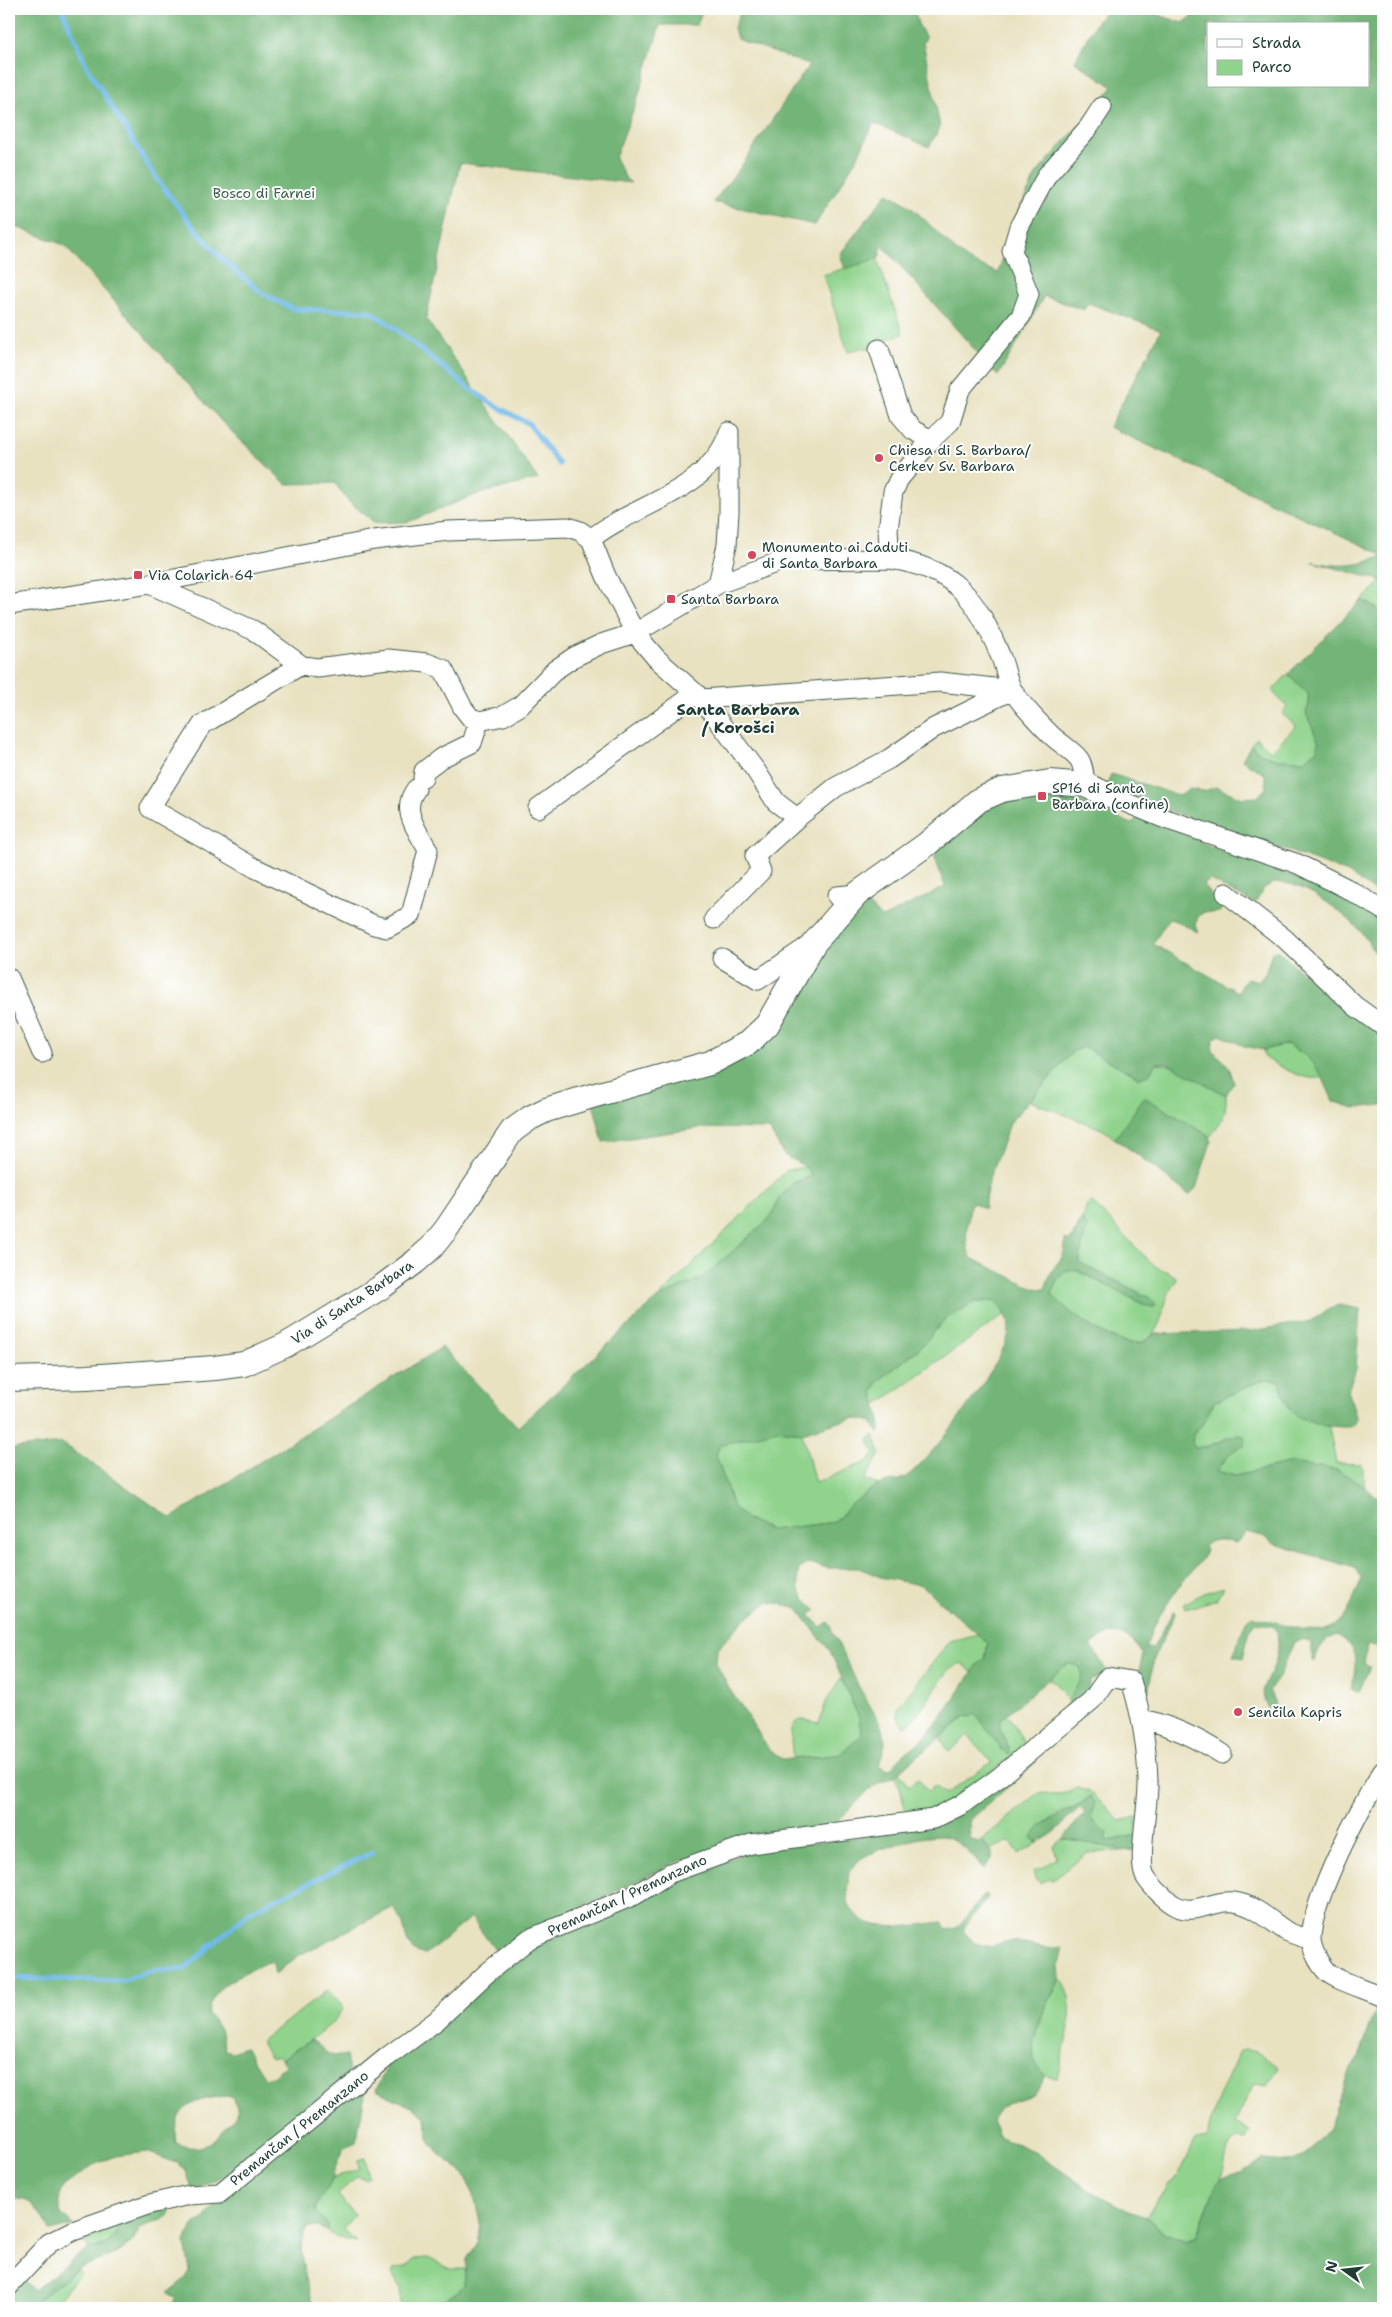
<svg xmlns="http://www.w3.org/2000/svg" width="1392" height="2317" font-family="'Shantell Sans',sans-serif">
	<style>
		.green { fill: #8fd38c; stroke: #578860 }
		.forest { fill: #73b578; stroke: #497956; fill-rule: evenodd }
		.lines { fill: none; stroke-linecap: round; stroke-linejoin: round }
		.stream { stroke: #70bae9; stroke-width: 5 }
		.minor-casing { stroke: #3d5649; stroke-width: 21 }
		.tertiary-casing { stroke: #3d5649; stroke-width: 26 }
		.minor { stroke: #fff; stroke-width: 19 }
		.tertiary { stroke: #fff; stroke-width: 24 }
		.poi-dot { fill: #d1495b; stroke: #fff; stroke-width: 2 }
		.labels { text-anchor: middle; stroke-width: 4; stroke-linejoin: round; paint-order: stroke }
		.park-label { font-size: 14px; fill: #3b624a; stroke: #fff }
		.poi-label { font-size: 14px; fill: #1f3d34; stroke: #fff; text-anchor: start }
		.street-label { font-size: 14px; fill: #1f3d34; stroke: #fff }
		.quarter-label { font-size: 16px; font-weight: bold; fill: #1f3d34; stroke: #fff }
	</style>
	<rect width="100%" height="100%" fill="#fff"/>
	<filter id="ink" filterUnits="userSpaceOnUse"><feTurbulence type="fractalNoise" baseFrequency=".02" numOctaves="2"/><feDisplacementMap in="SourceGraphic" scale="10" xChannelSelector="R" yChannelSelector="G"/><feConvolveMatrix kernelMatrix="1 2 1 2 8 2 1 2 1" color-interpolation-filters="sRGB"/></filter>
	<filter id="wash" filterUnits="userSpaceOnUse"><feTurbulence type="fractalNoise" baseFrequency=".0096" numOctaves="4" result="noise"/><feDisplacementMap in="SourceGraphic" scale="20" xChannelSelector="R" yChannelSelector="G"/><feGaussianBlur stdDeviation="1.12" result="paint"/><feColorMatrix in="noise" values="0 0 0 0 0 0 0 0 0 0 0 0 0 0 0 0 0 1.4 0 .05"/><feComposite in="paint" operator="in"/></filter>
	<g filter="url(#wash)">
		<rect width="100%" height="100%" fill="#e8e2c1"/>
		<path class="green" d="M 877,258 L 903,334 L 886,339 L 887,342 L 866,349 L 865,347 L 848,352 L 823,275 Z
			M 1382,581 L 1383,581 L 1383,619 L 1378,609 L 1362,600 Z
			M 1288,674 L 1308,694 L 1309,704 L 1306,713 L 1319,742 L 1317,751 L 1304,760 L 1278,759 L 1260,753 L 1251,745 L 1256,738 L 1271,751 L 1296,726 L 1282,714 L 1287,707 L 1272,691 Z
			M 1287,1044 L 1307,1055 L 1323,1077 C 1304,1083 1281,1066 1265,1058 L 1263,1050 Z
			M 1085,1047 L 1140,1078 L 1149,1074 L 1156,1063 C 1177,1064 1208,1083 1226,1095 C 1227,1115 1221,1123 1209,1138 L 1208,1135 L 1144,1098 L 1115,1139 L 1104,1130 L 1030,1101 L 1073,1051 Z
			M 806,1167 L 812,1176 L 793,1183 L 778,1200 L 772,1216 L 704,1277 L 658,1298 L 787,1170 Z
			M 1092,1202 L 1152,1264 C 1160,1270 1171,1272 1176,1277 L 1176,1281 C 1163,1297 1165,1320 1153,1334 C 1131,1363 1068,1313 1051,1294 L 1057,1280 L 1066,1270 L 1076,1270 L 1147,1306 L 1153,1307 L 1156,1306 L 1150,1298 L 1080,1263 L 1080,1254 L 1087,1227 L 1082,1219 L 1087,1205 Z
			M 996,1301 L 1007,1313 L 876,1405 L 873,1392 L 877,1382 L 920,1348 L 944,1320 L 975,1302 Z
			M 1262,1380 L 1279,1381 L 1286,1403 L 1320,1424 L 1329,1427 L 1336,1463 L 1362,1464 L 1365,1487 L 1337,1470 L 1292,1463 L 1235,1476 L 1217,1471 L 1229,1454 L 1239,1446 L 1228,1436 C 1218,1445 1207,1447 1195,1447 L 1192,1442 L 1194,1432 L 1202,1425 L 1214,1402 Z
			M 777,1430 L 802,1433 L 815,1483 L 866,1462 L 875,1454 L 868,1439 L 874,1435 L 880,1454 L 865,1480 L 879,1485 L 849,1507 L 835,1522 L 771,1530 L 748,1520 L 733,1507 L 716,1455 L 720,1445 Z
			M 1224,1587 L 1217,1599 L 1186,1609 L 1184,1604 L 1203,1593 Z
			M 978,1634 L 988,1643 L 985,1659 L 972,1673 L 966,1666 L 961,1663 L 949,1670 L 912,1722 L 906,1727 L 902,1725 L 897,1715 L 898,1707 L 950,1641 Z
			M 1068,1663 L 1080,1667 L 1082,1676 L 1069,1702 L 1056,1684 L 1047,1679 Z
			M 841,1678 L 859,1718 L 862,1735 L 840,1755 L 793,1759 C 792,1749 786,1719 803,1720 C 808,1720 814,1722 819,1723 L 826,1702 Z
			M 1007,1714 L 1026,1745 L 953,1802 L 930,1813 L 907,1817 L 900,1787 L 894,1776 L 899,1772 L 909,1786 L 918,1779 L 928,1791 L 935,1786 L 946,1794 L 991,1762 L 968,1735 L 949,1752 L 940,1738 L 966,1716 L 976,1715 L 989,1729 L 1001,1750 L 1009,1747 L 999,1726 L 1002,1718 Z
			M 1076,1788 C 1095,1789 1106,1809 1120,1821 L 1137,1817 L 1136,1835 L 1109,1841 L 1105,1839 L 1107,1833 L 1089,1818 L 1093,1807 L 1087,1799 L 1082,1803 C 1064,1812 1038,1820 1035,1842 L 1038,1843 L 1019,1855 L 1012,1843 L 1007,1842 L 990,1850 L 981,1840 L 1039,1793 L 1061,1794 Z
			M 1062,1839 L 1117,1848 L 1119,1851 L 1088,1853 L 1053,1879 L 1050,1878 L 1041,1883 L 1035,1879 L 1033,1871 L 1044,1867 L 1057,1858 L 1054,1846 Z
			M 1060,1978 C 1082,2006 1063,2046 1057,2078 L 1044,2076 C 1041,2072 1037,2068 1035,2063 C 1024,2037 1052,2001 1060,1978 Z
			M 328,1990 L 344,2008 C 330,2031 303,2044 281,2059 L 279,2056 L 271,2058 L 262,2046 L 262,2040 Z
			M 1247,2050 L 1257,2052 L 1279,2067 L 1267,2086 L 1254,2084 L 1235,2123 L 1250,2131 L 1246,2140 L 1238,2139 C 1221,2150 1228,2166 1220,2180 C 1209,2198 1204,2218 1196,2237 L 1186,2241 L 1165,2233 L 1146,2217 L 1161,2194 L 1163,2194 L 1170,2183 L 1178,2177 L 1196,2140 L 1208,2138 C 1208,2115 1230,2073 1240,2051 Z
			M 365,2158 L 368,2176 L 366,2179 L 357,2176 L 338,2195 L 354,2215 L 343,2229 L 356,2242 L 334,2237 L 327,2231 L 328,2225 L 315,2211 C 317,2198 327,2190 333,2178 L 359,2169 L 358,2160 Z
			M 119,2223 C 116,2238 106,2250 89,2248 L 78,2233 Z
			M 428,2258 L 451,2269 L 465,2269 L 464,2285 L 457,2292 L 433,2308 L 401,2308 L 400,2287 L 392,2274 L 394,2269 L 408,2266 L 414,2259 Z
			M 77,2269 L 81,2273 L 60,2298 L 67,2308 L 27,2308 Z"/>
		<path class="forest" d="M 9,9 L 703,9 L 697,25 L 660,25 L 637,100 L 615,158 L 626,179 L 631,183 L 460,163 L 426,319 L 538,479 L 475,495 L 408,522 L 375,523 L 347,500 L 335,483 L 286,484 L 222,422 L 64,245 L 9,224 Z
			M 742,9 L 914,9 L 918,24 L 926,38 L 923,42 L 940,127 L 929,147 L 874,123 L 857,158 L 815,225 L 713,202 L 740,168 L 809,65 L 737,39 L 734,27 Z
			M 1106,9 L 1140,9 L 1183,23 L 1202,9 L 1383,9 L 1383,555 L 1109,427 L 1161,330 L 1088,303 L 1084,310 L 1044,296 L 998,376 L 882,245 L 879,258 L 845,269 L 840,254 L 887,193 C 920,207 938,238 965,258 C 974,265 988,268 998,273 L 1016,217 L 1037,173 L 1113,87 L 1075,61 L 1090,32 ZM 1208,24 L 1368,24 L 1368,86 L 1208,86 Z
			M 1383,556 L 1383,581 L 1313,562 C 1342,567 1356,567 1383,556 Z
			M 1362,600 L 1378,609 L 1383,619 L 1383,897 L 1348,873 L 1286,850 L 1257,842 L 1162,808 L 1107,785 L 1111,774 L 1180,796 L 1189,789 L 1204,791 L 1216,787 L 1242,798 L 1258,797 L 1266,788 L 1266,775 L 1242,760 L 1251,745 L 1260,753 L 1278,759 L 1304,760 L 1316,751 L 1319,743 L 1306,713 L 1309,704 L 1308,694 L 1288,674 Z
			M 1043,791 L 1085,803 L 1132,824 L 1139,815 L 1231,855 L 1287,868 L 1285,874 L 1336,891 L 1383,923 L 1383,964 C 1375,954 1369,942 1361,932 C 1345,913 1301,879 1275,883 C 1271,884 1267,886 1264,888 L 1255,904 L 1210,880 L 1203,885 L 1220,906 L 1221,911 L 1215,913 L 1204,912 L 1198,917 L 1195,925 L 1198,932 L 1169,918 L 1153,944 L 1238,992 L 1247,978 L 1258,981 L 1266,972 L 1272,952 L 1277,950 L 1342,1009 L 1383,1036 L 1383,1105 L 1354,1108 L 1333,1101 C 1320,1071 1316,1060 1287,1044 L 1263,1050 L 1244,1046 L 1220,1035 L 1214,1039 C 1208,1054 1221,1055 1228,1066 C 1231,1071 1232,1077 1234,1082 L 1226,1095 L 1167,1063 L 1156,1063 L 1149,1074 L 1140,1078 L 1084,1047 L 1073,1051 L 1011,1121 L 989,1179 L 985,1200 L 985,1209 L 974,1203 L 970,1204 C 969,1225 962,1237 971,1258 L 1033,1288 L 1045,1289 C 1047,1283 1049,1276 1052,1271 C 1061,1257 1066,1257 1065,1239 L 1070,1241 L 1082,1219 L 1087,1227 L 1080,1254 L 1080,1263 L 1150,1298 L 1156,1306 L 1153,1307 L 1147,1306 L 1076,1270 L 1066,1270 L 1057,1280 L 1051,1294 C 1070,1314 1114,1348 1142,1343 C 1147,1342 1151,1337 1154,1334 L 1252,1331 L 1311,1321 L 1330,1308 L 1339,1305 L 1360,1309 L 1356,1369 L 1348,1390 L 1357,1420 L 1351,1427 C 1330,1427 1298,1426 1286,1403 C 1283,1397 1282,1388 1279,1381 L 1262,1380 L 1214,1402 L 1202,1425 L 1194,1432 L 1192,1442 L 1195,1447 L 1207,1447 L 1238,1434 L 1243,1435 L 1246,1440 L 1245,1446 C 1232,1447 1224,1461 1217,1471 L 1235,1476 L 1292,1463 L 1337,1470 L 1358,1482 L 1383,1501 L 1383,1608 L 1376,1610 L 1383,1629 L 1383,1649 L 1367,1645 L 1364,1664 L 1370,1666 L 1359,1692 L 1351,1690 C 1356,1668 1361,1646 1336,1635 C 1323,1640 1319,1648 1315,1661 L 1312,1661 L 1312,1644 L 1304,1639 L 1294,1642 L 1280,1675 L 1269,1690 L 1276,1706 L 1273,1708 L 1268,1708 C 1255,1687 1272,1678 1276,1659 C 1279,1650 1278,1640 1277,1631 L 1275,1627 L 1255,1622 L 1250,1629 L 1243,1658 L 1233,1656 L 1246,1621 L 1251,1616 C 1272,1621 1303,1633 1324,1630 C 1344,1628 1357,1594 1361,1578 L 1355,1568 L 1275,1544 L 1263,1536 L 1246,1532 L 1236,1543 C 1224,1540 1214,1537 1204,1546 L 1206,1550 C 1202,1563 1188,1573 1180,1585 C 1167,1604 1152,1625 1146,1648 L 1153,1648 L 1174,1610 L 1175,1614 L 1155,1655 L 1148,1694 L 1143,1695 L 1138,1674 L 1143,1655 C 1137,1643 1124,1631 1108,1634 C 1103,1636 1096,1642 1091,1645 L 1108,1673 L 1090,1681 L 1086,1698 L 1026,1745 L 1028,1741 L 1066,1706 L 1082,1676 L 1080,1667 L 1068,1663 L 1002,1718 L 999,1726 L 1011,1754 L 1008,1755 C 996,1745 987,1727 976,1715 L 966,1716 L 894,1776 L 871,1788 L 832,1827 L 776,1831 L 737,1841 L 672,1864 L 495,1950 L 471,1917 L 426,1954 C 406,1954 407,1936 402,1922 C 400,1917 396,1912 394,1907 L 298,1956 L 275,1974 L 273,1963 L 267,1962 C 243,1974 211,1984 208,2014 L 220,2029 L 225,2050 L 232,2052 L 245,2047 L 265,2078 L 275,2075 L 285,2065 L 281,2059 L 311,2040 C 327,2049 326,2060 346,2055 L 349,2073 L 235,2168 C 221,2177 208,2185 192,2189 L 186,2170 L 176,2163 L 147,2152 L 115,2156 L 93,2165 L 64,2186 L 58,2200 L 61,2214 L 73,2225 L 51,2231 C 38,2213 35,2196 9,2199 L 9,1449 L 62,1443 L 171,1518 L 442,1347 L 518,1427 L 658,1298 L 704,1277 L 772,1216 L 778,1200 L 793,1183 L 812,1176 L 806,1167 L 784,1155 L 769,1129 L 700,1128 L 603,1142 L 593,1103 L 716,1066 L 863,900 L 882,918 L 945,887 L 932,849 L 990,802 ZM 996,1301 C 1004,1310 1009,1317 1009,1331 C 1008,1357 928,1465 904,1478 C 896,1482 886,1481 878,1485 C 862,1494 847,1508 835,1522 L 771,1530 L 748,1520 L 733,1507 L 716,1455 L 720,1445 L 777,1430 L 802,1433 L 853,1418 L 870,1421 L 879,1433 L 881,1425 L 873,1392 L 877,1382 L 920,1348 L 944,1320 L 975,1302 ZM 808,1563 L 827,1568 L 859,1568 L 880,1577 L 921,1585 L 988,1643 L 985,1659 L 978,1664 C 962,1687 947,1711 928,1733 C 917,1747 901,1753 892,1768 L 888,1770 L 879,1765 L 886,1741 L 880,1723 L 859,1687 L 828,1622 L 821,1627 L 809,1615 L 816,1610 C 801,1596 795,1591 799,1569 ZM 768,1602 L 796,1607 L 830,1651 L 859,1718 L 862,1735 L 840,1754 L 812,1758 L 782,1759 L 771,1752 L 728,1687 L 716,1663 L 717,1649 L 745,1619 ZM 227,2096 L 234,2098 C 241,2117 237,2114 225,2127 C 221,2131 218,2139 213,2142 C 202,2149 187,2149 176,2143 C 170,2107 196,2098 227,2096 Z
			M 1144,1097 L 1208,1135 L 1211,1142 L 1196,1188 L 1189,1195 L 1138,1155 L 1115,1139 Z
			M 1036,1756 L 1036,1762 L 969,1821 L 970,1838 L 978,1842 L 981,1840 L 992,1852 L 992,1859 L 984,1869 C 973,1858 964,1845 950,1838 C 934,1830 877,1849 862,1858 C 857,1861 853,1868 849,1872 C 848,1882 846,1894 849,1904 C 861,1937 917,1925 942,1922 L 946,1930 L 957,1928 L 985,1894 L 988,1897 L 962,1930 L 975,1943 L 991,1947 C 1012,1936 1022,1944 1043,1948 C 1049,1949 1057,1948 1063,1947 L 1059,1964 L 1060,1978 L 1040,2018 L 1033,2044 L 1034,2062 L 1044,2076 C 1039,2101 1018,2095 1002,2107 C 998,2110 995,2116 992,2120 L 999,2136 L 1033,2151 L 1089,2190 L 1129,2211 L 1146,2217 L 1165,2233 L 1186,2241 L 1196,2237 L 1206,2213 L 1215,2186 L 1221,2179 L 1237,2175 L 1263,2160 L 1288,2162 L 1300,2158 L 1311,2150 L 1328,2130 L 1351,2068 L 1360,2055 L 1371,2024 L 1376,2010 L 1376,1999 L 1383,2005 L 1383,2308 L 433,2308 L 457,2292 L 464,2285 L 467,2259 L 477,2244 L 480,2223 L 474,2195 L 462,2171 L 441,2156 L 428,2139 L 426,2118 L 414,2108 L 376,2090 L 393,2054 L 499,1962 L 682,1874 L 753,1851 L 891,1833 Z
			M 1090,1796 L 1095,1803 L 1090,1818 L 1107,1833 L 1105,1839 L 1110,1841 L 1136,1835 L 1135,1850 L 1119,1851 L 1117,1848 L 1062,1839 L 1085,1813 L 1080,1808 L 1070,1816 L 1055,1832 L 1038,1843 L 1031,1838 L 1042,1825 L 1082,1803 Z
			M 373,2072 L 365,2094 L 356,2142 C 352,2144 346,2146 343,2150 C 335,2162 335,2175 328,2187 C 323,2197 317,2200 315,2211 L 328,2225 L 327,2231 L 318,2227 L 308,2227 C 292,2243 309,2289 315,2308 L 169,2308 L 176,2299 L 167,2293 L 185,2279 L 190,2271 L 185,2243 L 190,2230 L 195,2223 L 204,2219 L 227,2188 Z
			M 171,2205 L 169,2216 L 140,2228 L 134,2240 L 120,2252 L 77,2269 L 27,2308 L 12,2308 L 9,2305 L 9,2288 L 19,2275 L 34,2290 L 89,2248 C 106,2250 116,2238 119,2223 Z"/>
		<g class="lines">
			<path class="stream" d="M 62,9 L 87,67 L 156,178 L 191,224 L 222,259 L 262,293 L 293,309 L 369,311 L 388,323 L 466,386 L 496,406 L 529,424 L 559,464
				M 9,1978 L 122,1981 L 149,1971 L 184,1969 L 251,1911 L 373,1852"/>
		</g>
	</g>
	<g filter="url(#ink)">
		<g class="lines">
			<defs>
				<path id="minor" d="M 879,349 L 901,416 L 913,430 L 931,440
					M 591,539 C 635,503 709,493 729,432
					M 890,559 L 888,530 L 893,492 L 899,479 L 931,440 L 950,422 L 960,390 L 1021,316 L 1029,294 L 1012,251 L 1019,227 L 1047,175 L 1089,127 L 1102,107
					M 149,584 L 253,630 L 301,665 L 317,668 L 388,659 L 427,663 L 443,669 L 463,708 L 470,717 L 479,721 L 503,716 L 520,706 L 555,670 L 574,657 L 601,644 L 635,633 L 718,584 L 784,560 L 890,559 C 954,568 977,598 1000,655 C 1005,666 1007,682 1013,691 C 1022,706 1038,722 1050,734 C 1059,743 1072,750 1079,759 C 1084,766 1084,777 1085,785
					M 718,584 L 727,545 L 729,512 L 729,436
					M 9,605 L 149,584 L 374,540 L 448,531 L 568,527 L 580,531 L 591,539 L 606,576 L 635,633 L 656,658 L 702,699 L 756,771 L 776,802 L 797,818
					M 301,665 L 202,725 L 150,808 L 255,868 L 374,925 L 387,928 L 411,915 L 428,850 C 417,830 400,810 416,789
					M 702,699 L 940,682 L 1012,690
					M 423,778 L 424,771 L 441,758 L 472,743 L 479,721
					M 1108,795 L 1163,818 L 1298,864 L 1346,888 L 1383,910
					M 538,808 L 696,693
					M 1226,893 L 1285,939 L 1355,1006 L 1383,1026
					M 837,896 L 857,894
					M 714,919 L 761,871 L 755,856 L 797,818 L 836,787 L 889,759 L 934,728 L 1012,690
					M 722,958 L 758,980 L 813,943
					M 9,978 L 42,1053
					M 1142,1719 C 1172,1726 1196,1737 1222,1754
					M 1383,1771 C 1360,1807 1313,1897 1311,1938 C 1311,1949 1320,1965 1327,1972 C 1337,1981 1369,1990 1383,1997
					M 9,2286 L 49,2243 L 73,2231 L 150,2204 L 189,2195 L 220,2193 L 387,2057 L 436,2021 L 487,1973 L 529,1939 L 635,1895 L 670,1873 L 751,1844 L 933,1819 L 961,1805 L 997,1779 L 1092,1700 L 1108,1677 L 1131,1681 C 1142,1715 1147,1746 1148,1782 C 1149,1801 1137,1861 1145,1876 C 1151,1886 1167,1902 1178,1907 C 1195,1915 1216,1899 1234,1902 C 1255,1905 1269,1920 1286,1931 C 1293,1935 1303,1937 1311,1940"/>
				<path id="tertiary" d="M 9,1379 L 87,1377 L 215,1368 L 244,1364 L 286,1345 L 383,1286 L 415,1262 L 432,1247 L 447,1228 L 512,1131 L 530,1118 L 546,1110 L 592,1096 L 710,1063 L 748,1043 L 767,1025 L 814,943 L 857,894 L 927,844 L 979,800 L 1002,790 L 1050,782 L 1085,785 L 1108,795"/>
			</defs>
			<use href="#minor" class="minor-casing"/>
			<use href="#tertiary" class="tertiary-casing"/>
			<use href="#minor" class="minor"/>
			<use href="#tertiary" class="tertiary"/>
		</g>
	</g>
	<g class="poi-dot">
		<circle cx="879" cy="458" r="5"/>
		<circle cx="752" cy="555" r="5"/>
		<rect x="133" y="570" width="10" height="10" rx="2.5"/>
		<rect x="666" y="594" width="10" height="10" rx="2.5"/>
		<rect x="1037" y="791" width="10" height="10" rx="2.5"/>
		<circle cx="1238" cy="1712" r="5"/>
	</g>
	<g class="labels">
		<g class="park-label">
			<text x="264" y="198">Bosco di Farnei</text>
		</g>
		<g class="poi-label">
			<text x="889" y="455">Chiesa di S. Barbara/<tspan x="889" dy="16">Cerkev Sv. Barbara</tspan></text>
			<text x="762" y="552">Monumento ai Caduti<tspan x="762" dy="16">di Santa Barbara</tspan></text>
			<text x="148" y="580">Via Colarich 64</text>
			<text x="681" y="604">Santa Barbara</text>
			<text x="1052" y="793">SP16 di Santa<tspan x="1052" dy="16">Barbara (confine)</tspan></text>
			<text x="1248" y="1717">Senčila Kapris</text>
		</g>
		<g class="street-label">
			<text transform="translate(352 1302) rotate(-33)" y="5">Via di Santa Barbara</text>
			<text transform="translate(627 1895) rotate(-25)" y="5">Premančan / Premanzano</text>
			<text transform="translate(299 2128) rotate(-39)" y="5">Premančan / Premanzano</text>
		</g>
		<g class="quarter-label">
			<text x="738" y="715">Santa Barbara<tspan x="738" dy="18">/ Korošci</tspan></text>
		</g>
	</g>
	<rect width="1392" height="2317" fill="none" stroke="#fff" stroke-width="30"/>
	<rect x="1207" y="22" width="162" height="65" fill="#ffffff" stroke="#a5b1ae"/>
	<rect x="1217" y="39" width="25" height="8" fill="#ffffff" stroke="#a5b1ae"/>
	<text x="1252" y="48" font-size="15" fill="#1f3d34">Strada</text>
	<rect x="1217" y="60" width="25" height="15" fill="#8fd38c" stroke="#a5b1ae"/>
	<text x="1252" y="72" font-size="15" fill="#1f3d34">Parco</text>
	<g transform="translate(1344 2270) rotate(285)" stroke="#ffffff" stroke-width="4" paint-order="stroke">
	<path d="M0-4L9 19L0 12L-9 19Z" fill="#1f3d34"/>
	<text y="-8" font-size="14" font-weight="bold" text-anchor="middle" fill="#1f3d34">N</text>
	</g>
</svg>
